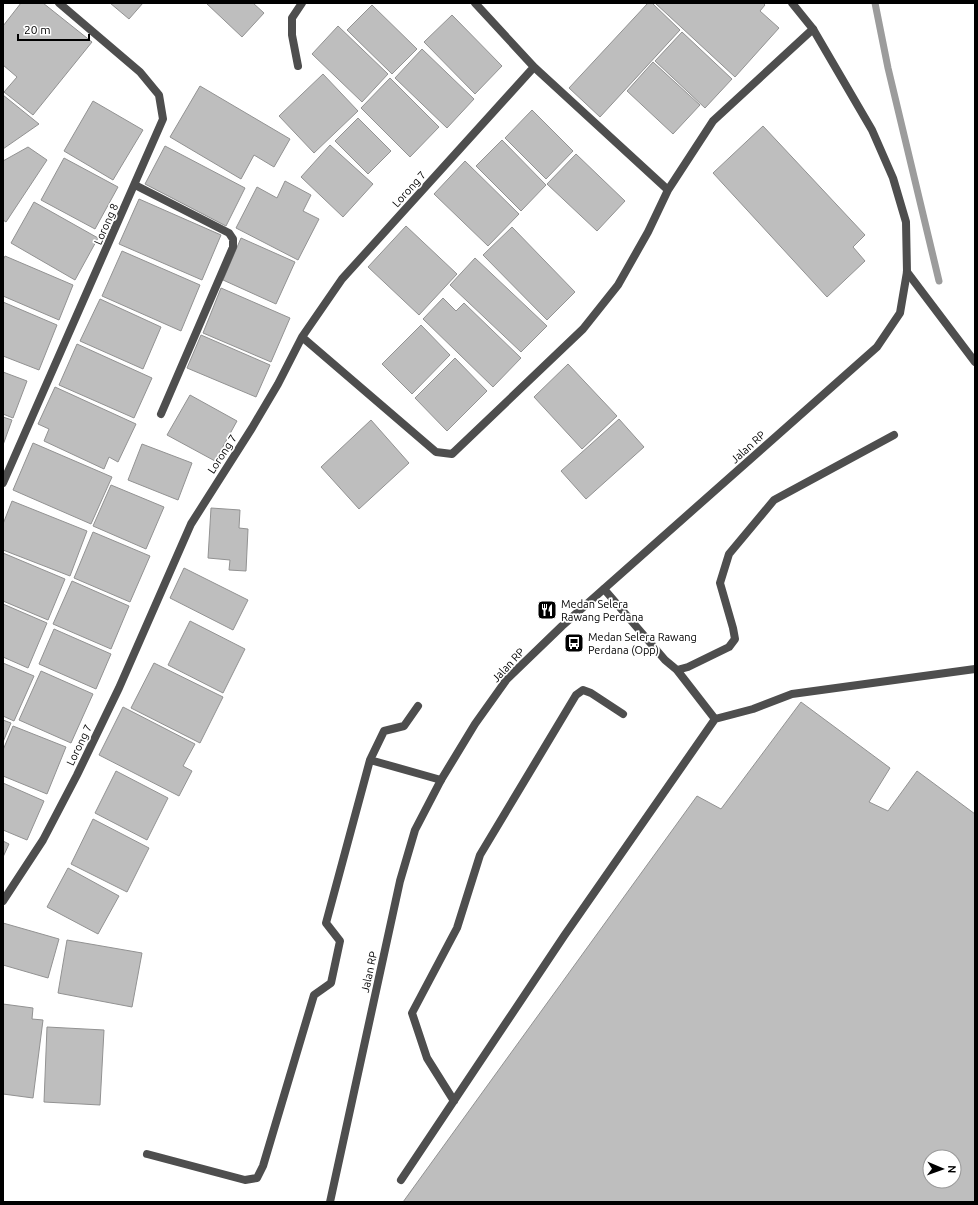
<svg xmlns="http://www.w3.org/2000/svg" width="978" height="1205" font-family="Ubuntu,sans-serif">
	<style>
		.lines { fill: none; stroke-linecap: round; stroke-linejoin: round }
		.stream { stroke: #9c9c9c; stroke-width: 7 }
		.building { fill: #bebebe; stroke: #929292; fill-rule: evenodd }
		.service { stroke: #4e4e4e; stroke-width: 8 }
		.minor { stroke: #4e4e4e; stroke-width: 8 }
		.tertiary { stroke: #4e4e4e; stroke-width: 8 }
		.labels { text-anchor: middle; stroke-width: 3.5; stroke-linejoin: round; paint-order: stroke }
		.street-label { font-size: 11px; fill: #000; stroke: #fff }
		.poi-label { font-size: 11px; fill: #000; stroke: #fff; text-anchor: start }
	</style>
	<rect width="100%" height="100%" fill="#fff"/>
	<g class="lines">
		<path class="stream" d="M 875,3 L 888,68 L 939,281"/>
	</g>
	<path class="building" d="M 21,3 L 43,3 L 92,42 L 33,115 L 4,92 L 17,77 L 3,65 L 3,26 Z
		M 110,3 L 143,3 L 129,19 Z
		M 206,3 L 253,3 L 264,13 L 242,37 Z
		M 648,3 L 652,3 L 680,30 L 600,117 L 569,88 Z
		M 655,3 L 763,3 L 765,5 L 760,11 L 779,28 L 735,77 Z
		M 372,5 L 417,49 L 392,74 L 347,30 Z
		M 452,15 L 502,66 L 475,94 L 424,42 Z
		M 338,26 L 388,74 L 362,102 L 312,54 Z
		M 682,32 L 732,79 L 705,108 L 655,61 Z
		M 422,49 L 474,99 L 447,128 L 395,78 Z
		M 653,62 L 700,105 L 673,134 L 627,91 Z
		M 323,74 L 358,111 L 314,153 L 279,116 Z
		M 390,78 L 439,127 L 410,157 L 361,108 Z
		M 200,86 L 290,139 L 274,167 L 254,155 L 241,179 L 170,137 Z
		M 3,95 L 39,124 L 3,149 Z
		M 93,101 L 143,130 L 113,180 L 64,151 Z
		M 532,110 L 573,151 L 546,179 L 505,138 Z
		M 358,118 L 391,151 L 368,174 L 335,141 Z
		M 763,126 L 865,235 L 853,247 L 865,261 L 827,297 L 713,173 Z
		M 502,140 L 546,185 L 521,211 L 476,166 Z
		M 330,145 L 373,184 L 343,217 L 301,177 Z
		M 165,146 L 245,188 L 226,226 L 145,184 Z
		M 28,147 L 47,160 L 6,222 L 3,220 L 3,161 Z
		M 576,154 L 625,201 L 597,231 L 547,184 Z
		M 64,158 L 118,187 L 95,229 L 41,200 Z
		M 465,161 L 519,214 L 488,246 L 434,194 Z
		M 285,181 L 311,195 L 303,211 L 319,219 L 298,260 L 236,228 L 257,187 L 277,198 Z
		M 139,199 L 221,235 L 202,280 L 119,244 Z
		M 34,202 L 98,238 L 75,280 L 11,243 Z
		M 406,226 L 457,274 L 419,315 L 368,267 Z
		M 512,227 L 575,292 L 547,320 L 483,255 Z
		M 241,238 L 295,262 L 276,304 L 223,280 Z
		M 122,251 L 200,285 L 181,331 L 102,296 Z
		M 5,256 L 73,285 L 59,320 L 3,296 L 3,260 Z
		M 475,258 L 547,326 L 521,352 L 450,285 Z
		M 221,288 L 290,318 L 271,362 L 203,333 Z
		M 443,298 L 456,311 L 464,303 L 521,358 L 493,387 L 423,319 Z
		M 100,299 L 161,327 L 143,369 L 80,341 Z
		M 3,302 L 57,325 L 39,370 L 3,356 Z
		M 421,325 L 450,355 L 412,394 L 382,364 Z
		M 201,335 L 270,365 L 256,397 L 187,368 Z
		M 77,344 L 152,378 L 134,418 L 59,385 Z
		M 455,358 L 487,391 L 447,431 L 415,398 Z
		M 568,364 L 617,416 L 582,449 L 534,397 Z
		M 3,372 L 27,381 L 13,418 L 3,414 Z
		M 55,387 L 136,424 L 118,462 L 109,457 L 104,469 L 44,441 L 49,429 L 38,424 Z
		M 190,395 L 237,421 L 215,461 L 167,435 Z
		M 3,417 L 12,420 L 3,445 Z
		M 619,419 L 644,447 L 586,499 L 561,471 Z
		M 371,420 L 409,463 L 359,509 L 321,467 Z
		M 33,443 L 112,477 L 91,524 L 13,490 Z
		M 142,444 L 192,463 L 178,500 L 128,480 Z
		M 111,485 L 164,507 L 146,549 L 93,526 Z
		M 12,501 L 87,531 L 70,576 L 3,550 L 3,524 Z
		M 211,508 L 240,510 L 239,528 L 248,529 L 246,571 L 229,570 L 230,560 L 208,558 Z
		M 93,532 L 150,556 L 130,602 L 74,578 Z
		M 3,553 L 65,579 L 48,620 L 3,601 Z
		M 184,568 L 248,600 L 233,630 L 170,598 Z
		M 72,581 L 129,606 L 111,649 L 53,624 Z
		M 3,604 L 47,623 L 28,668 L 3,657 Z
		M 190,621 L 245,649 L 223,693 L 168,665 Z
		M 54,629 L 111,654 L 96,689 L 39,664 Z
		M 3,663 L 34,676 L 14,721 L 3,716 Z
		M 154,663 L 223,697 L 200,743 L 131,708 Z
		M 41,671 L 93,694 L 71,743 L 19,720 Z
		M 801,702 L 890,768 L 869,802 L 888,811 L 917,771 L 975,814 L 975,1202 L 403,1202 L 697,796 L 721,809 ZM 930,1157 L 954,1157 L 954,1181 L 930,1181 Z
		M 123,707 L 195,744 L 183,766 L 192,771 L 179,796 L 99,755 Z
		M 3,720 L 11,723 L 3,742 Z
		M 13,726 L 66,747 L 47,794 L 3,776 L 3,750 Z
		M 116,771 L 168,798 L 147,840 L 95,813 Z
		M 3,783 L 44,801 L 27,840 L 3,830 Z
		M 93,819 L 149,848 L 127,892 L 71,864 Z
		M 3,841 L 9,844 L 3,857 Z
		M 68,868 L 119,896 L 98,934 L 47,907 Z
		M 3,923 L 59,939 L 48,978 L 3,965 Z
		M 67,940 L 142,953 L 132,1007 L 58,993 Z
		M 3,1004 L 33,1008 L 32,1019 L 43,1020 L 33,1098 L 3,1094 Z
		M 47,1027 L 104,1030 L 100,1105 L 44,1102 Z"/>
	<g class="lines">
		<path class="service" d="M 135,185 L 229,233 L 233,239 L 233,247 L 161,414
			M 907,272 L 975,362
			M 604,589 L 665,660 L 677,670 L 688,667 L 729,647 L 735,639 L 733,628 L 720,583 L 729,554 L 774,500 L 894,435
			M 677,670 L 715,719
			M 370,760 L 441,780
			M 454,1101 L 427,1058 L 412,1013 L 457,928 L 480,855 L 576,695 L 583,690 L 591,693 L 623,714
			M 147,1154 L 245,1180 L 257,1178 L 263,1166 L 314,995 L 331,983 L 340,941 L 326,923 L 370,760 L 384,731 L 404,726 L 418,706
			M 401,1180 L 564,936 L 715,719 L 753,709 L 792,694 L 975,669"/>
		<path class="minor" d="M 475,3 L 534,67 L 668,190
			M 298,66 L 292,35 L 292,18 L 302,3
			M 302,337 L 436,452 L 452,454 L 583,329 L 618,285 L 648,232 L 668,190 L 713,121 L 813,29
			M 3,483 L 163,119 L 159,95 L 140,72 L 59,3
			M 3,901 L 43,840 L 77,775 L 119,688 L 191,524 L 252,428 L 278,384 L 302,337 L 342,279 L 534,67"/>
		<path class="tertiary" d="M 330,1202 L 400,881 L 415,830 L 441,780 L 475,724 L 507,679 L 562,626 L 877,347 L 900,313 L 907,272 L 906,222 L 893,178 L 872,130 L 813,29 L 792,3"/>
	</g>
	<defs>
		<symbol id="restaurant-square" viewBox="-11 -11 22 22"><rect x="-9" y="-9" width="18" height="18" rx="4" fill="#000" stroke="#fff"/><path d="M-5-6h1v4h1v-4h1v4h1v-4h1v5L-1.5 .5V6h-2V.5L-5-1ZM5-6V6H3V1.5H1.5Q1.5-4 5-6Z" fill="#fff"/></symbol>
		<symbol id="bus-square" viewBox="-11 -11 22 22"><rect x="-9" y="-9" width="18" height="18" rx="4" fill="#000" stroke="#fff"/><path d="M-5-6H5V4H4V6H2V4H-2V6H-4V4H-5ZM-3.5-4V0h7V-4ZM-3.5 1.2v1.5H-2V1.2ZM2 1.2v1.5H3.5V1.2Z" fill="#fff"/></symbol>
	</defs>
	<g fill-rule="evenodd">
		<use href="#restaurant-square" x="536" y="599" width="22" height="22"/>
		<use href="#bus-square" x="563" y="632" width="22" height="22"/>
	</g>
	<g class="labels">
		<g class="street-label">
			<text transform="translate(409 189) rotate(-48)" y="4">Lorong 7</text>
			<text transform="translate(106 224) rotate(-66)" y="4">Lorong 8</text>
			<text transform="translate(748 447) rotate(-42)" y="4">Jalan RP</text>
			<text transform="translate(222 454) rotate(-57)" y="4">Lorong 7</text>
			<text transform="translate(508 665) rotate(-47)" y="4">Jalan RP</text>
			<text transform="translate(79 745) rotate(-64)" y="4">Lorong 7</text>
			<text transform="translate(369 972) rotate(-78)" y="4">Jalan RP</text>
		</g>
		<g class="poi-label">
			<text x="561" y="608">Medan Selera<tspan x="561" dy="13">Rawang Perdana</tspan></text>
			<text x="588" y="641">Medan Selera Rawang<tspan x="588" dy="13">Perdana (Opp)</tspan></text>
		</g>
	</g>
	<rect width="978" height="1205" fill="none" stroke="#000000" stroke-width="8"/>
	<g transform="translate(942 1169) rotate(92)"><circle r="19" fill="#ffffff" stroke="#999999"/>
	<path d="M0-3L7 15L0 10L-7 15Z" fill="#000000"/>
	<text y="-6" font-size="11" font-weight="bold" text-anchor="middle" fill="#000000">N</text>
	</g>
	<path d="M18 34v6h71v-6" fill="none" stroke="#000000" stroke-width="2"/>
	<text x="24" y="34" font-size="12" fill="#000000" stroke="#ffffff" stroke-width="3" paint-order="stroke">20 m</text>
</svg>
